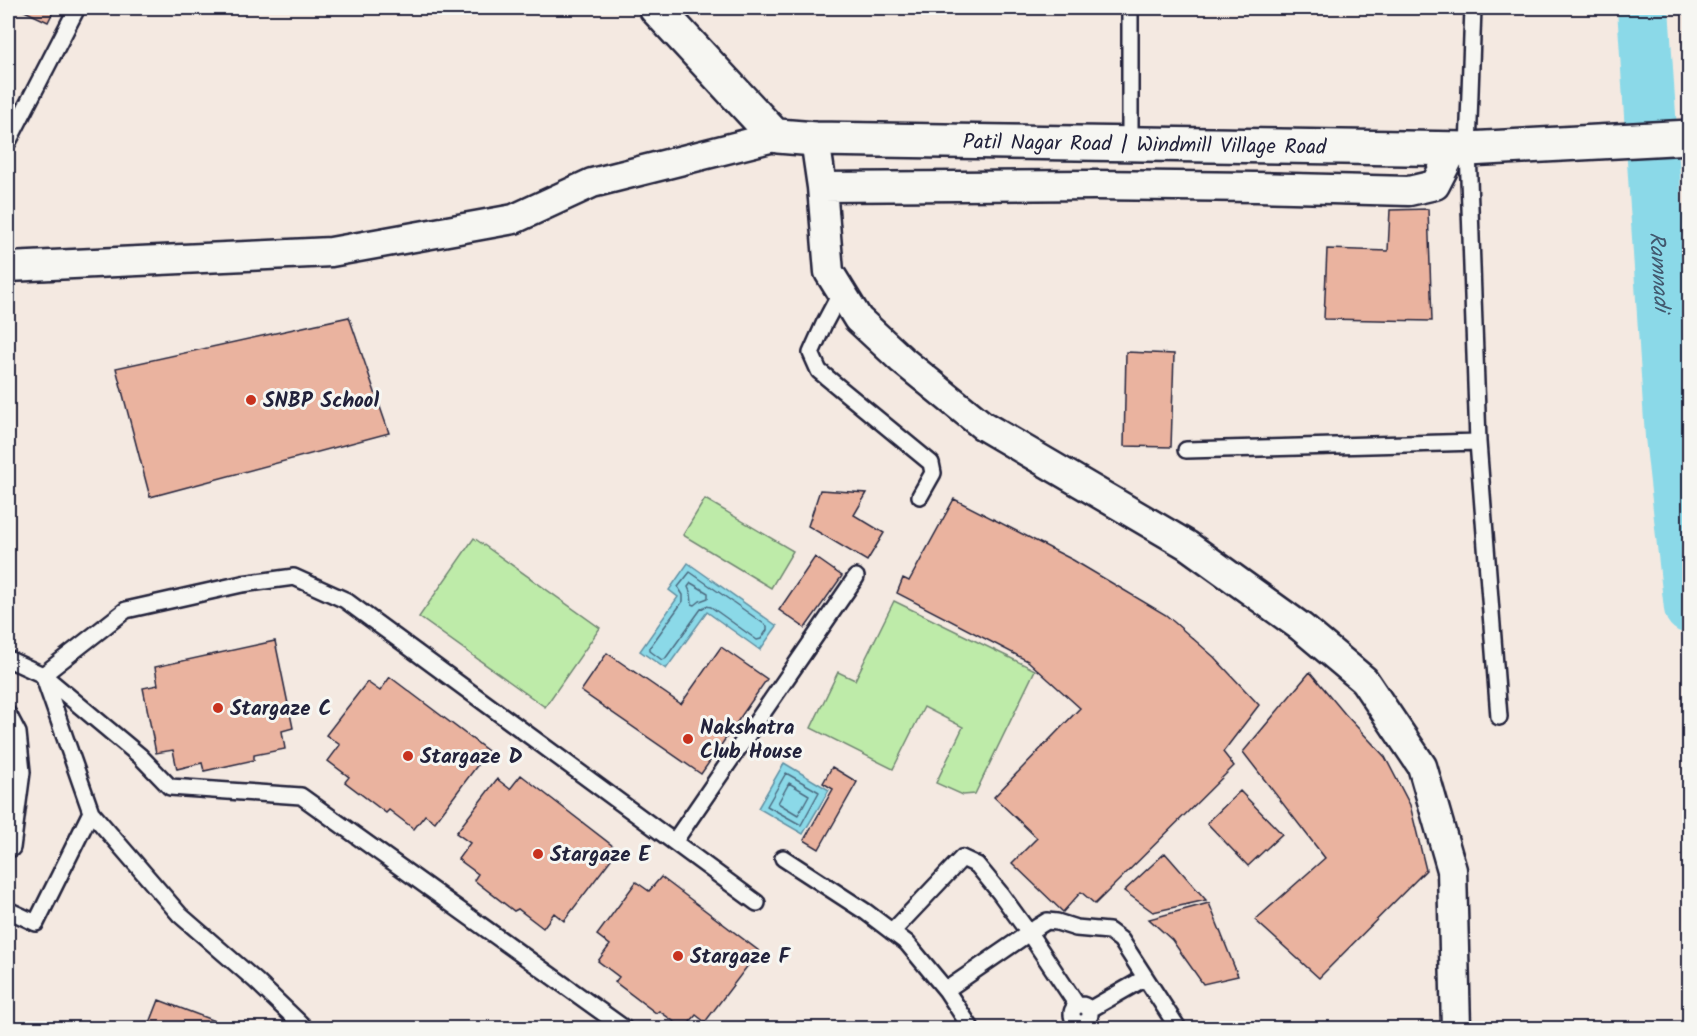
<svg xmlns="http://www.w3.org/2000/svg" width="1697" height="1036" font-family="Kalam,sans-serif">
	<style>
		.green { fill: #beeba9; stroke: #708672; stroke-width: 1.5 }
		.water { fill: #8bd9e8; stroke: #6190a3; stroke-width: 1.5 }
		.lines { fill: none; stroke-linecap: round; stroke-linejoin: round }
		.shore { stroke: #4c6b80; stroke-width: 1.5 }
		.river { stroke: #8bd9e8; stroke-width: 52 }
		.building { fill: #eab39f; stroke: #22223b; stroke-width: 1.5 }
		.lane-casing { stroke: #22223b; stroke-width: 20 }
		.street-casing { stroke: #22223b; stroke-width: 33 }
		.secondary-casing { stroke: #22223b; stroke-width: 38 }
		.lane { stroke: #f6f6f2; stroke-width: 15 }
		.street { stroke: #f6f6f2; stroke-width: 28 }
		.secondary { stroke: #f6f6f2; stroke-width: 33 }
		.poi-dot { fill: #c8321e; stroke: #f6f6f2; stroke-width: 2 }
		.labels { text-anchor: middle; stroke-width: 6; stroke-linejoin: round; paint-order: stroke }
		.street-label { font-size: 21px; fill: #22223b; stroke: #f6f6f2 }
		.poi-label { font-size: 21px; font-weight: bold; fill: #22223b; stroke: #f6f6f2; text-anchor: start }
		.water-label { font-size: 22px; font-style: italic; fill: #42596f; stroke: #f6f6f2 }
	</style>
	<rect width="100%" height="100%" fill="#f4e9e1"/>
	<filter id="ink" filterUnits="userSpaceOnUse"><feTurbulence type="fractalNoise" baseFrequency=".0167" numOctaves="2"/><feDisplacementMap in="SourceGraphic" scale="12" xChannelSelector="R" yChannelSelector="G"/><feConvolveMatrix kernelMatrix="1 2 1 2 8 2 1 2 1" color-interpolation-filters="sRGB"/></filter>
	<g filter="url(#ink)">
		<path class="green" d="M 705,499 L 793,551 L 771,588 L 683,535 Z
			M 474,538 L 600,628 L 545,707 L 419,617 Z
			M 894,601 L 1035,670 L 975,794 L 963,795 L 936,783 L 963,727 L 924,707 L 893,769 L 811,728 L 838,672 L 855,680 Z"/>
		<path class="water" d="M 688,563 L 777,626 L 760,650 L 707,612 L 666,669 L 640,651 L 678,597 L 669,590 Z
			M 784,763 L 829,790 L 803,834 L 758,808 Z"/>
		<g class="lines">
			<path class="shore" d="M 690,572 L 767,626 L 767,630 L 761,639 L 757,640 L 711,607 L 706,606 L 701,609 L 665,659 L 662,660 L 650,651 L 650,647 L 683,601 L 683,595 L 678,587 Z
				M 691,583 L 708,593 L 708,598 L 700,601 L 695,605 L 692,604 L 691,594 L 688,587 Z
				M 786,773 L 819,792 L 801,825 L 767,806 Z
				M 789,783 L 809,795 L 798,815 L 778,803 Z"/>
			<path class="river" id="s1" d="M 1643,8 L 1671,436 L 1690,608"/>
		</g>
		<path class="building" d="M 18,8 L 55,8 L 48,22 Z
			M 1428,209 L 1432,321 L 1324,319 L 1327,249 L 1388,251 L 1390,210 Z
			M 349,317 L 389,433 L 150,497 L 116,368 Z
			M 1126,352 L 1174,354 L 1171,447 L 1124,446 Z
			M 820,490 L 867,493 L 854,515 L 884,533 L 867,561 L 808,526 Z
			M 954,499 L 1073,560 L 1166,615 L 1214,657 L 1259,705 L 1223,752 L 1234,766 L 1095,904 L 1081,892 L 1063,912 L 1012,863 L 1037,838 L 994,797 L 1080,708 L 1028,661 L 897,593 L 903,578 L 909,581 Z
			M 815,557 L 842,576 L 805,628 L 779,610 Z
			M 275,641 L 293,728 L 282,731 L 285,749 L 254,755 L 254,760 L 204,771 L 202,763 L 177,769 L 173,750 L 156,753 L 143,688 L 158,685 L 155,667 Z
			M 721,647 L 767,679 L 701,774 L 581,691 L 607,653 L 681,704 Z
			M 1310,672 L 1345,714 L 1385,757 L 1410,805 L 1426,870 L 1319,978 L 1255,920 L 1325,858 L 1243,752 Z
			M 390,677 L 488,751 L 435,822 L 425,815 L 414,829 L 389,810 L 386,813 L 345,782 L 349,777 L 328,761 L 340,745 L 326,735 L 367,682 L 380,691 Z
			M 832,767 L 857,782 L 819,849 L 804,840 L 833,789 L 823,783 Z
			M 521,775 L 618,850 L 564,921 L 554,913 L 543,928 L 518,909 L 514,911 L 474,880 L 478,874 L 458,859 L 470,843 L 456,833 L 497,779 L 510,789 Z
			M 1240,791 L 1282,834 L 1248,866 L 1207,823 Z
			M 1165,853 L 1206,900 L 1153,912 L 1124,891 Z
			M 661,877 L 759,951 L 705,1022 L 696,1015 L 685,1028 L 683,1028 L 659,1011 L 656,1013 L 615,982 L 619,977 L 598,961 L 610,945 L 597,935 L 636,882 L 649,891 Z
			M 1209,903 L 1238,976 L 1203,984 L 1172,940 L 1149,919 Z
			M 159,1000 L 225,1025 L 224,1028 L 148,1028 Z"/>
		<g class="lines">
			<defs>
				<path id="lane" d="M 8,142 L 77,8
					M 1130,143 L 1130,8
					M 841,292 L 824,324 L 811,353 L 819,371 L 931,463 L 933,473 L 920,496
					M 1478,442 L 1499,717
					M 1186,450 L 1478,442 L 1468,149 L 1473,8
					M 8,659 L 43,675 L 126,610 L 242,584 L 294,577 L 345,600 L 757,903
					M 43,675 L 140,756 L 170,787 L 301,796 L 624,1028
					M 8,714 L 18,733 L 22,772 L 12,848
					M 91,812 L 180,915 L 256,981 L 305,1028
					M 674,842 L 856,577
					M 783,858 L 866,912 L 907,943 L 946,990 L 971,1028
					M 8,910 L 36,923 L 91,812 L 43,675
					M 892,932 L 962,858 L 977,865 L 1000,893 L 1029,933 L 1077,1005
					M 946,990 L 1039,926 L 1047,921 L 1057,922 L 1076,928 L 1109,931 L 1121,940 L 1178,1028
					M1072 1014a9 9 0 1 1 18 0a9 9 0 1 1-18 0Z
					M 1089,1010 L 1145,978"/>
				<path id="street" d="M 815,139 L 822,187 L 829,272 L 858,319 L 902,360 L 982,425 L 1187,545 L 1301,627 L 1364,680 L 1422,766 L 1452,870 L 1456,1028
					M 822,187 L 1094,185 L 1256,187 L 1409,191 L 1435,185 L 1454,148
					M 8,267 L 331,252 L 514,219 L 592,183 L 778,136"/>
				<g id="secondary">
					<path id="s2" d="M 656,8 L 773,134 L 778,136 L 815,139 L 1468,149 L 1690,137"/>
				</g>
			</defs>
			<use href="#lane" class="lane-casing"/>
			<use href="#street" class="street-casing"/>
			<use href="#secondary" class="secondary-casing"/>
			<use href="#lane" class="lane"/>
			<use href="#street" class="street"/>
			<use href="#secondary" class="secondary"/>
		</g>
	</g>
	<g class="poi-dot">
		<circle cx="251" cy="400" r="6"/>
		<circle cx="218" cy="708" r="6"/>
		<circle cx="688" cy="739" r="6"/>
		<circle cx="408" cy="756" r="6"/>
		<circle cx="538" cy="854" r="6"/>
		<circle cx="678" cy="956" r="6"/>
	</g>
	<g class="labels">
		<g class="street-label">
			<text dy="7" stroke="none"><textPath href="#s2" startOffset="544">Patil Nagar Road | Windmill Village Road</textPath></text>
		</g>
		<g class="poi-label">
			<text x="263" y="407">SNBP School</text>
			<text x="230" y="715">Stargaze C</text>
			<text x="700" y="734">Nakshatra<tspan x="700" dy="24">Club House</tspan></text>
			<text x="420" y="763">Stargaze D</text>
			<text x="550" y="861">Stargaze E</text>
			<text x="690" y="963">Stargaze F</text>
		</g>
		<g class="water-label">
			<text dy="8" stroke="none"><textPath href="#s1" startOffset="264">Ramnadi</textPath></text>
		</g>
	</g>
	<rect width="1697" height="1036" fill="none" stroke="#f6f6f2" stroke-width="30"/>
	<rect x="15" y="15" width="1667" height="1006" fill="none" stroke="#22223b" stroke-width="2" filter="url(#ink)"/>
</svg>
